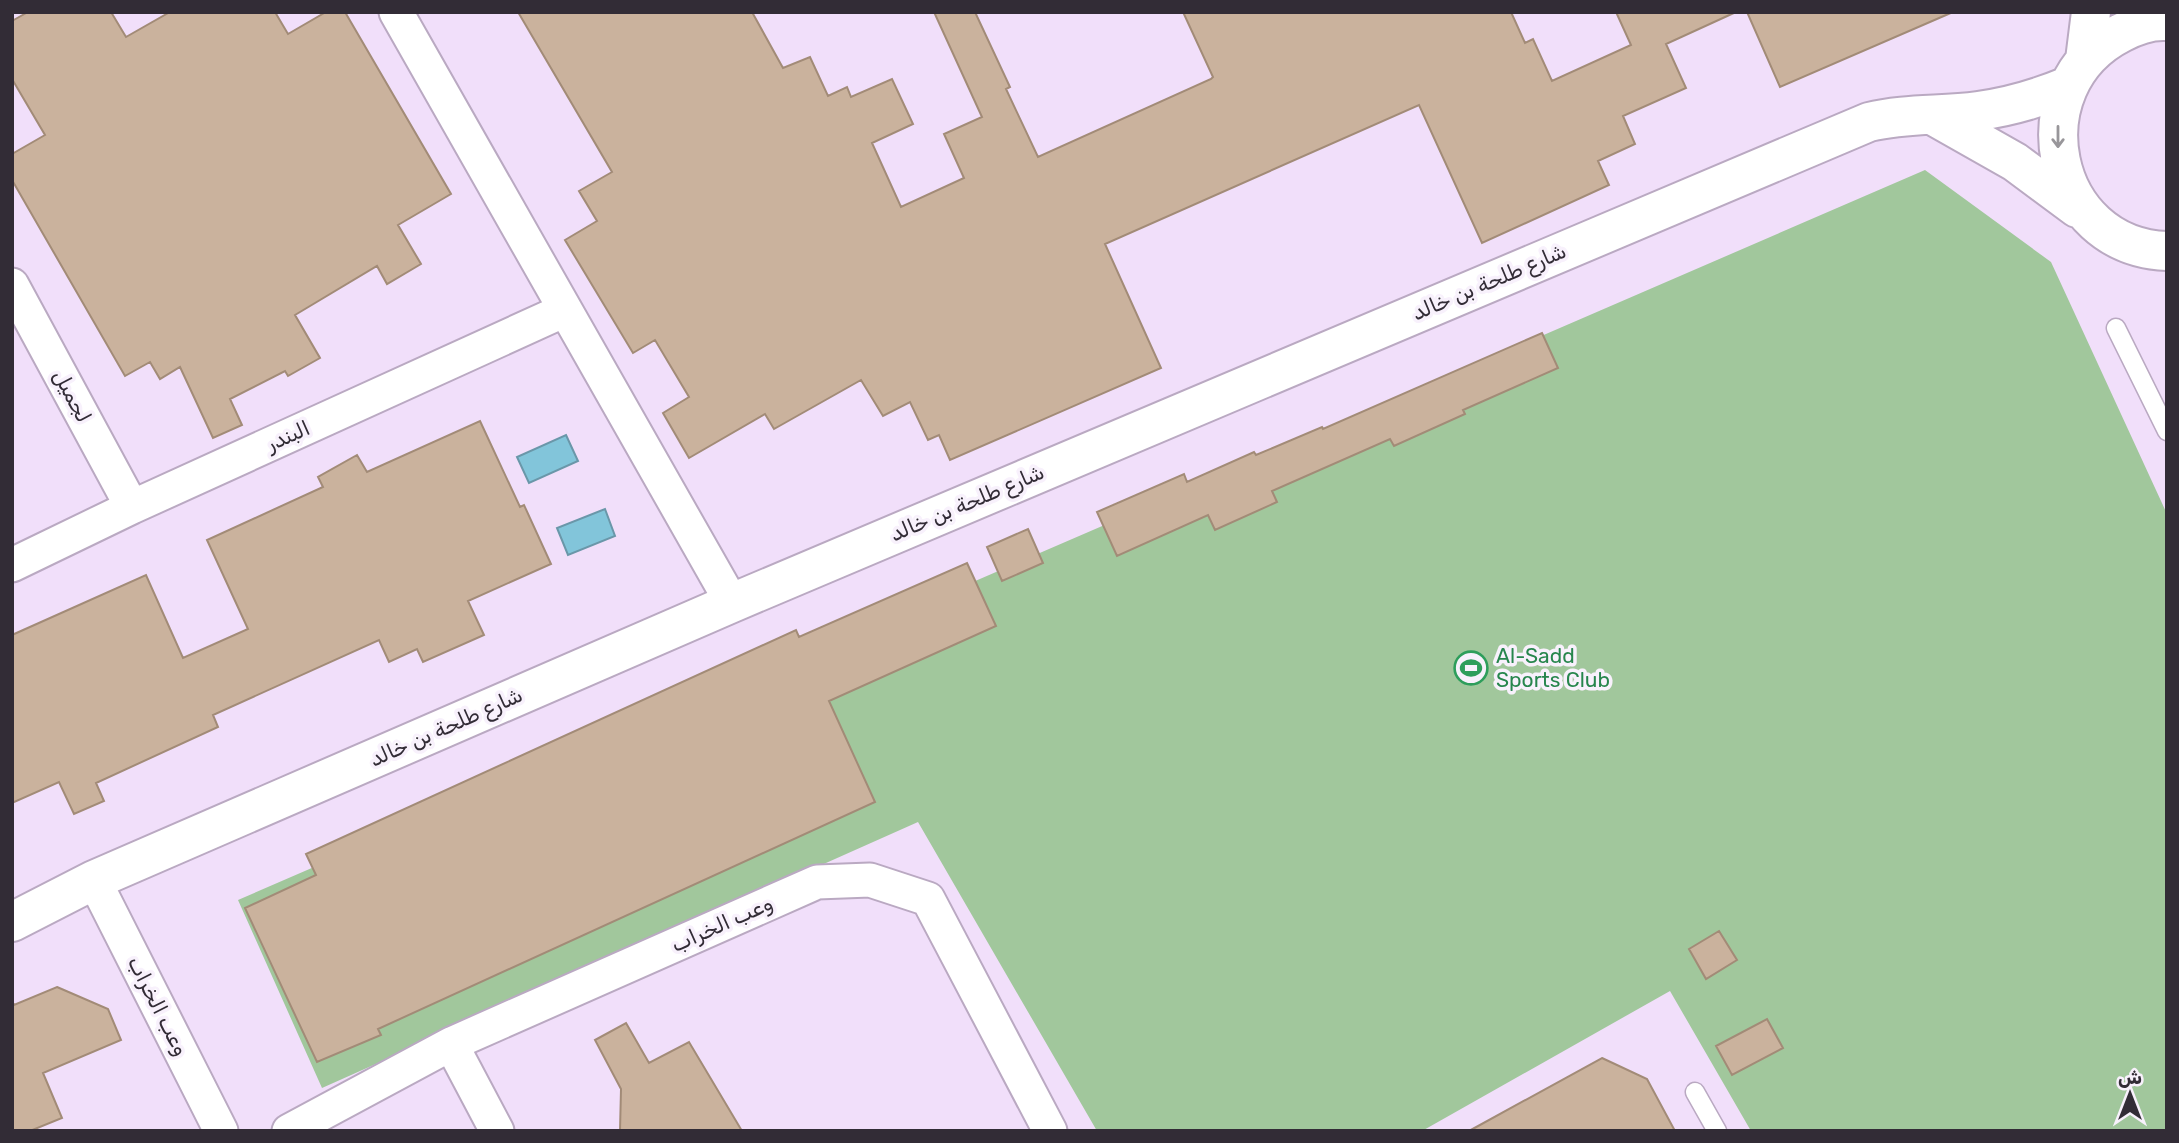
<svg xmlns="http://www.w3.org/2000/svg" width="2179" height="1143" font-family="Rubik,Cairo,sans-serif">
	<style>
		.green { fill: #a1c79c }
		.water { fill: #82c5da; stroke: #6a97a9; stroke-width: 2 }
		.building { fill: #cab29d; stroke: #a28b77; stroke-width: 2 }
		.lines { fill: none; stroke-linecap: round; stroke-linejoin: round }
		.lane-casing { stroke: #baa9c2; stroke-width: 21 }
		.street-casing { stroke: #baa9c2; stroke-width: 37 }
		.secondary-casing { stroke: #baa9c2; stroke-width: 42 }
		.lane { stroke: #fff; stroke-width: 18 }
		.street { stroke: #fff; stroke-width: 33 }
		.secondary { stroke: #fff; stroke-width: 38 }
		.oneway { stroke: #98969a }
		.labels { text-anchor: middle; stroke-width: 7; stroke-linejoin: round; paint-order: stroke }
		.street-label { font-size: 21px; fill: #322c36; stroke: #f8f1fc }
		.leisure-label { font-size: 21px; fill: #27864d; stroke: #f8f1fc; text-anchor: start }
	</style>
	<rect width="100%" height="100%" fill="#f1dffa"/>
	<path class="green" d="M 1925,170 L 2051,262 L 2167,514 L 2167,1131 L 1751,1131 L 1670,991 L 1422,1131 L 1097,1131 L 918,822 L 322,1088 L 238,900 Z"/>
	<path class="water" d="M 566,435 L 578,461 L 529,483 L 517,457 Z
		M 605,509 L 615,536 L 568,555 L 557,528 Z"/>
	<path class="building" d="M 28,12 L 111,12 L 126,37 L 170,12 L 275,12 L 288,34 L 326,12 L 345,12 L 451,194 L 398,225 L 421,264 L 387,284 L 377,266 L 295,315 L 320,358 L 288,376 L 285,371 L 230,399 L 242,425 L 213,438 L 180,367 L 160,379 L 150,362 L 125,376 L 12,180 L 12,154 L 45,135 L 12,79 L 12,21 Z
		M 518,12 L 752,12 L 783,68 L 810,57 L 828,96 L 847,87 L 851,97 L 892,79 L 913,124 L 872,143 L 901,207 L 964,178 L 944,134 L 982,117 L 934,12 L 975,12 L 1010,87 L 1006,89 L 1038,157 L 1211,79 L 1213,77 L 1183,12 L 1511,12 L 1525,43 L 1533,39 L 1552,81 L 1631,45 L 1616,12 L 1736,12 L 1666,44 L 1686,88 L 1623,116 L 1635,144 L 1598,161 L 1609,185 L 1482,243 L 1419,105 L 1105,244 L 1161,368 L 950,460 L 939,435 L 928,440 L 910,402 L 883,416 L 861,380 L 774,429 L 765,414 L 689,458 L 663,413 L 689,397 L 655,340 L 633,353 L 565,240 L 597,221 L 579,191 L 612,172 Z
		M 1747,12 L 1953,12 L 1780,87 Z
		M 1542,333 L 1558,368 L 1463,410 L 1465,414 L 1394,446 L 1390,439 L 1272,491 L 1277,502 L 1215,530 L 1208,515 L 1117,556 L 1097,512 L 1184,474 L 1187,482 L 1254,452 L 1256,455 L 1322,427 L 1323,429 Z
		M 480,421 L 520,507 L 524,505 L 551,564 L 468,601 L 484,635 L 423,662 L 417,649 L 389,662 L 379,640 L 213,715 L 218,727 L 96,783 L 104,801 L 74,814 L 59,782 L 12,803 L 12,635 L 146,575 L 183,658 L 248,629 L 207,540 L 323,487 L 318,477 L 357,455 L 367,472 Z
		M 1028,529 L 1043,563 L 1002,581 L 987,547 Z
		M 967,563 L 996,626 L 829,701 L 875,802 L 378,1029 L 381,1035 L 317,1062 L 245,908 L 316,875 L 306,854 L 796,630 L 799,637 Z
		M 1719,931 L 1737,960 L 1706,979 L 1689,949 Z
		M 57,987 L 108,1009 L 121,1040 L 43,1073 L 62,1118 L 30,1131 L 12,1131 L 12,1001 L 14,1005 Z
		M 1767,1019 L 1783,1048 L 1732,1075 L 1716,1046 Z
		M 626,1023 L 649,1063 L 689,1042 L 742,1131 L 620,1131 L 621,1089 L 595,1040 Z
		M 1602,1058 L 1647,1079 L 1675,1131 L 1469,1131 Z"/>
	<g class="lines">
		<defs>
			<path id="lane" d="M 2116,328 L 2167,431
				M 1695,1092 L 1717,1131"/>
			<path id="street" d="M 396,12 L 732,603
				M 12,285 L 132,507
				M 12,565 L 132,507 L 565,310
				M 94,880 L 221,1131
				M 451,1044 L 497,1131
				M 289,1131 L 451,1044 L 817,882 L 870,880 L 928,899 L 1050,1131"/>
			<path id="secondary" d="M 2167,21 C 2151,20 2134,26 2121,33 C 2017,86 2049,247 2167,251
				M 2085,60 L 2091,12
				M 1932,115 L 2015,162 L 2077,208
				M 12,922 L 94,880 L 732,603 L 1869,122 C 1905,113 1941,116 1978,111 C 2009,107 2039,98 2068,86"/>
		</defs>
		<use href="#lane" class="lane-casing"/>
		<use href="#street" class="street-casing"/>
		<use href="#secondary" class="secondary-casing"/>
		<use href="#lane" class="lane"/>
		<use href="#street" class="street"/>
		<use href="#secondary" class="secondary"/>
	</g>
	<defs><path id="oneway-shaft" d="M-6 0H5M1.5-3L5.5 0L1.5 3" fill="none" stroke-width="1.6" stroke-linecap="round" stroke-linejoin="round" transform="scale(1.75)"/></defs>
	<use class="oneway" href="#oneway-shaft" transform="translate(2058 137) rotate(90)"/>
	<defs>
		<symbol id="stadium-ring" viewBox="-11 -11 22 22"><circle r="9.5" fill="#f8f1fc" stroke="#2e9e5b" stroke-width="1.5"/><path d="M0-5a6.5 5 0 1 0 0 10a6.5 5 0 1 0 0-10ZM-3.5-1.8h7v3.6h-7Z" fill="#2e9e5b"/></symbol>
	</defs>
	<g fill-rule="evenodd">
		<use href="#stadium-ring" x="1452" y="649" width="38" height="38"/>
	</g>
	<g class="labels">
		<g class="street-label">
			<text transform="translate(1489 282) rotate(-23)" y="7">شارع طلحة بن خالد</text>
			<text transform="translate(72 396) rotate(62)" y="7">لجميل</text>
			<text transform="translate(288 436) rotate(-24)" y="7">البندر</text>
			<text transform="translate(967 503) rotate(-23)" y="7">شارع طلحة بن خالد</text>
			<text transform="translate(446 727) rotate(-24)" y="7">شارع طلحة بن خالد</text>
			<text transform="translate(722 924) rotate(-24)" y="7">وعب الخراب</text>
			<text transform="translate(158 1006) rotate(63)" y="7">وعب الخراب</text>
		</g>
		<g class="leisure-label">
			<text x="1496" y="663">Al-Sadd<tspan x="1496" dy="24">Sports Club</tspan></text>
		</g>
	</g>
	<rect width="2179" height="1143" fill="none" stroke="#322c36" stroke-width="28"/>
	<g transform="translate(2130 1094)" stroke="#f8f1fc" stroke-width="5" paint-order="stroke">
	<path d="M0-5L12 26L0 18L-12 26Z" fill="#322c36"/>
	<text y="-10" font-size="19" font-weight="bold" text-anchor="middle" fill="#322c36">ش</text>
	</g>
</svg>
